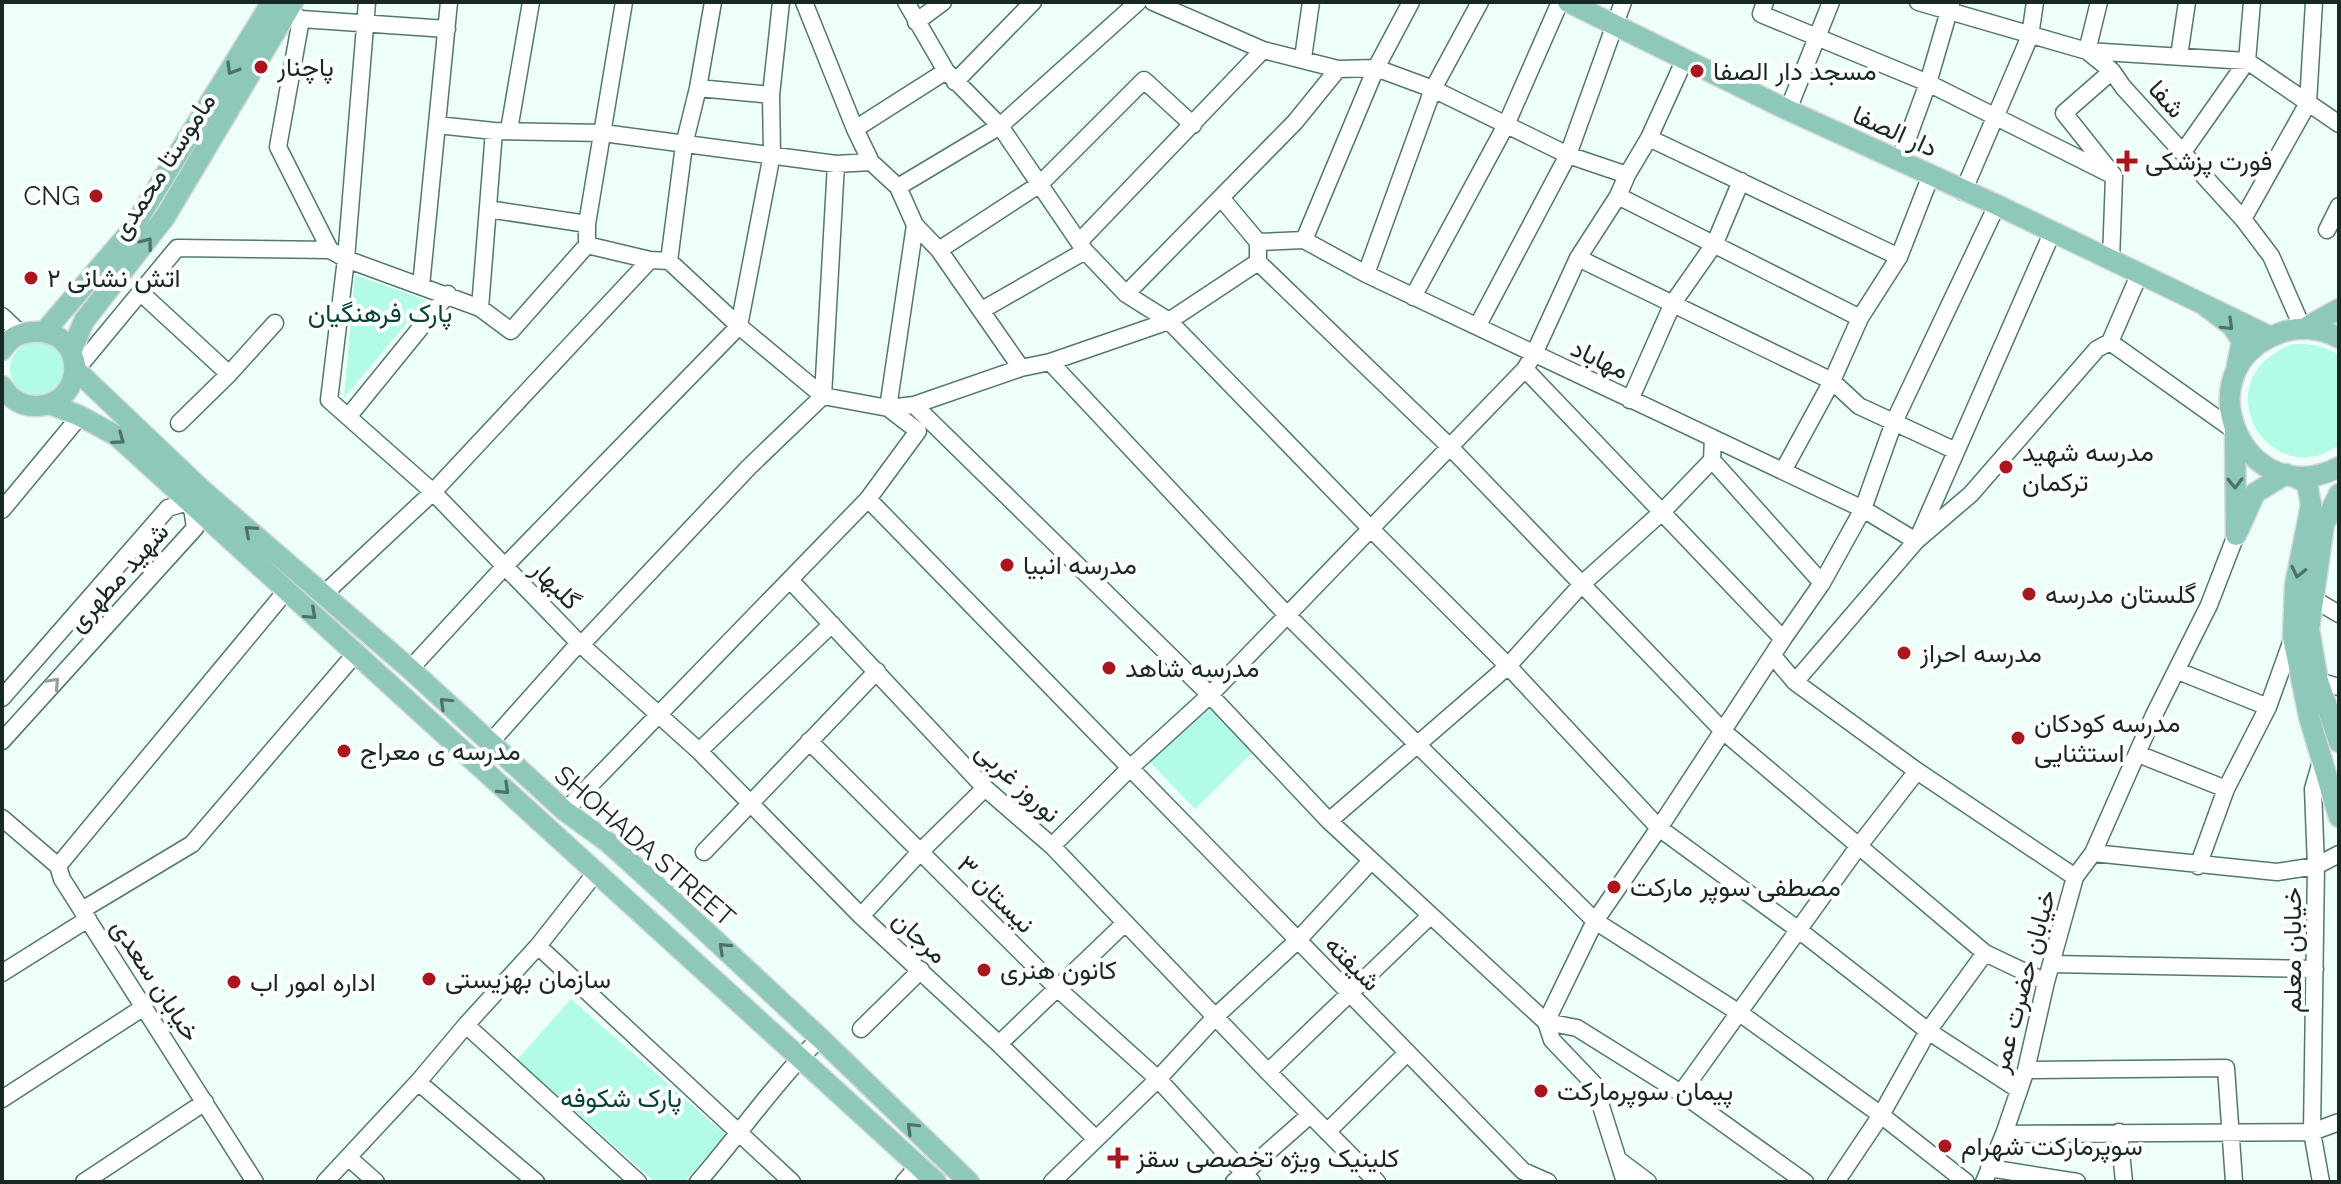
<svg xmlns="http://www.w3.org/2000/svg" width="2341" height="1184" font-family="Raleway,Vazirmatn,sans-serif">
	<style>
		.green { fill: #b2fbe7 }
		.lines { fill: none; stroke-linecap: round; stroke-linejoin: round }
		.minor-casing { stroke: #52786d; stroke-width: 19 }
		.major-casing { stroke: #d5d8d8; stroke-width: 23 }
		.minor { stroke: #fff; stroke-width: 16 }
		.major { stroke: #8ec8bb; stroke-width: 20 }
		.oneway { stroke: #4d7068 }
		.oneway2 { stroke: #979e9c }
		.poi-dot { fill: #aa161e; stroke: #fff; stroke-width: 3 }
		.labels { text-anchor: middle; stroke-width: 8; stroke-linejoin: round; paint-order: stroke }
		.poi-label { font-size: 26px; fill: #182824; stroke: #fff; text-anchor: start }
		.street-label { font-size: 26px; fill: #182824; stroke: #fff }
		.park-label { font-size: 26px; fill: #044236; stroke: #fff }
	</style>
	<rect width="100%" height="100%" fill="#eefef9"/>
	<path class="green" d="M 355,275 L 426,300 L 344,398 Z
		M10 369a27 27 0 1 1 54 0a27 27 0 1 1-54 0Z
		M 2293,344 C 2311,344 2325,345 2339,356 L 2339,445 C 2269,495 2200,379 2293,344 Z
		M 1208,705 L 1253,752 L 1195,809 L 1148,760 Z
		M 571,999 L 726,1135 L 684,1182 L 655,1182 L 517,1060 Z"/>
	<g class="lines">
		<defs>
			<path id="minor" d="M 367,2 L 346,259 L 329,400 L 433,492 L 579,643 L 699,751 L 861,916 L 999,1044 L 1095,1138
				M 804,2 L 855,129 L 871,162 L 898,187 L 915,225 L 939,250 L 1021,368
				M 906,2 L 946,71 L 1000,126 L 1085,251 L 1126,294 L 1169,321 L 1371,529 L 1508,666 L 1659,828 L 1800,931 L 1928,1031 L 2019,1090
				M 1153,2 L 1263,50 L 1338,69 L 1376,68 L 1433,89 L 1568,155 L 1627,175
				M 1765,2 L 1761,14 L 1928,83 L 2114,176
				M 1918,2 L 2087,51 L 2112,71 L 2123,87 L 2243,219 L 2271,256 L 2303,329
				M 2099,2 L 2087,51 L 2247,61 L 2339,124
				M 294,15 L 301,19 L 447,29
				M 301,19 L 278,147 L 330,250 L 346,259 L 480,308 L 511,331 L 587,245 L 587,224 L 624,2
				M 916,22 L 943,2
				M 2179,56 L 2187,2
				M 1303,58 L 1311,2
				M 955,82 L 1033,2
				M 698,88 L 771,95
				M 1788,110 L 1831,2
				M 437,125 L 494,131 L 603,133 L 836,164 L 871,162
				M 855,129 L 946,71
				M 509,130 L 531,2
				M 1649,138 L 1899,257
				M 2183,152 L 2247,61 L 2252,2
				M 1899,162 L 1928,83 L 1951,4
				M 898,187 L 1000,126 L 1138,2
				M 1963,192 L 2030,36 L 2035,2
				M 1618,196 L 1860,318
				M 1222,199 L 1258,242
				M 488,209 L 587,224
				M 2243,219 L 2308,103 L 2314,2
				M 2327,230 L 2339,206
				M 1304,240 L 1376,68 L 1411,2
				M 1079,242 L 1263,50
				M 1258,242 L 1304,240 L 1366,274 L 1863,509 L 1916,541
				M 587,245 L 650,260 L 669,261 L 739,326 L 823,396 L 888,408 L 914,405 L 1021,368 L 1050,362 L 1169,321 L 1258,262 L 1258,242
				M 939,250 L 1040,184 L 1144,80 L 1193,125
				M 1578,258 L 1832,381 L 1859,406 L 1956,451
				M 669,261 L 684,145 L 698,88 L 713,2
				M 2111,261 L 2114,176 L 2064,113 L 2112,71
				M 1258,262 L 1450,447 L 1723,731 L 1985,953 L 2046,982
				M 1366,274 L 1433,89 L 1480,2
				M 421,286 L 449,2
				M 140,292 L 229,374
				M 1126,294 L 1295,122 L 1338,69
				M 1413,297 L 1506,125 L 1560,2
				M 480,308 L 494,131
				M 982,310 L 1085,251
				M 2,316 L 20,333
				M 1478,325 L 1568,155 L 1623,2
				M 2110,342 L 2235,431
				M 1050,362 L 1286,614 L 1595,921 L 1741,1014 L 1881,1115 L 1966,1182
				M 1525,369 L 1783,639
				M 76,370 L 177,248 L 330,250
				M 1630,400 L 1673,303 L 1715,243 L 1741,181
				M 914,405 L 1210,695 L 1329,821 L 1546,1022 L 1552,1040 L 1594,1084 L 1625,1182
				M 348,417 L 448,294
				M 179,423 L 229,374 L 275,323
				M 1712,460 L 1822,583
				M 1783,471 L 1832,381 L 1860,318 L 1899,257 L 1931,175
				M 868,499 L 1523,1171 L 1548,1182
				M 2,510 L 80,416
				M 1919,536 L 2052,233
				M 790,580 L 985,788 L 1052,846 L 1268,1072 L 1377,1182
				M 324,594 L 433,492 L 650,260
				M 2312,598 L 2339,614
				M 581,645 L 749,467 L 823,396 L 836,164
				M 1773,656 L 1795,682 L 1917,771 L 2075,877
				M 410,669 L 504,567 L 739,326 L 772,154 L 771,95 L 781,2
				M 2178,671 L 2268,707
				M 2318,681 L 2339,687
				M 1795,682 L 1916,541 L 1971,494 L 2097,349 L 2110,342 L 2139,275
				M 2,698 L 168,508 L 191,501
				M 2,741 L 195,528 L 191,501
				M 809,741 L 1057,988 L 1158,1079 L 1252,1182
				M 489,744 L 579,643
				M 699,751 L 832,624
				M 2138,754 L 2226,789
				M 565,811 L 868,499 L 918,431 L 888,408 L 915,225
				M 2,818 L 58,866 L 62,879 L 255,1182
				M 1329,821 L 1508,666 L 1582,584 L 1663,511 L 1712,460 L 1713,438
				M 1052,846 L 1130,768 L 1210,695 L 1525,369 L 1534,354 L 1578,258 L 1618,196 L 1627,175 L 1649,138 L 1684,61
				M 704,852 L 877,671
				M 2093,853 L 2277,872 L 2316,866 L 2339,854
				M 58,866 L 286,591
				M 2198,866 L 2226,789 L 2268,707 L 2293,637
				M 82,910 L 192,844 L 356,653
				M 861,916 L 920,852 L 985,788
				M 538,946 L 792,1182
				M 2052,964 L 2315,969
				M 2,973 L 88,919
				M 1546,1022 L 1595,921 L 1659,828 L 1783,639 L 1822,583 L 1863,509 L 1894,422 L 1997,205
				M 1546,1022 L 1577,1028 L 1681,1093 L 1805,1182
				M 466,1025 L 638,1182
				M 861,1029 L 921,970
				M 999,1044 L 1125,923
				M 2026,1070 L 2226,1068 L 2234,1182
				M 1268,1072 L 1430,916
				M 418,1082 L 536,1182
				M 1681,1093 L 1858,847 L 1917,771
				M 2,1099 L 144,1007
				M 1327,1132 L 1407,1053
				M 2119,1132 L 2124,1182
				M 2004,1134 L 2312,1132 L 2339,1122
				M 349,1158 L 376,1182
				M 1620,1161 L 1648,1182
				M 1989,1168 L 2077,1182
				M 84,1182 L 205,1102
				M 325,1182 L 418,1082 L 466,1025 L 538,946 L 597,871
				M 698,1182 C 739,1135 775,1082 820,1038
				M 904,1182 L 919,1165
				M 1052,1182 L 1158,1079 L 1216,1016 L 1297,941 L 1371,861
				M 1234,1182 L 1310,1115
				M 1836,1182 L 1881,1115 L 1928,1031 L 1985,953
				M 1984,1182 L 2004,1134 L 2026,1070 L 2046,982 L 2075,877 L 2093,853 L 2154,715 L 2209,605 L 2236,535
				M 2321,1182 L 2312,1132 L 2316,866 L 2313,789 L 2322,758"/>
			<path id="major" d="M 1568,2 L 1788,110 L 1997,205 L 2203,304
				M 2303,329 L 2339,309
				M 45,331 L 130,232 L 272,2
				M 2339,338 C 2321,328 2299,326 2280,333 C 2180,369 2245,516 2339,467
				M 2,350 C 10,338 18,333 32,332 C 87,327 88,404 37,406 C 22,407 9,398 2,386
				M 71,352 L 84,321 L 165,217 L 293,2
				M 74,360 L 76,370 L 201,489 L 410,669 L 565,811 L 609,843 L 674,902 L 820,1038 L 969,1182
				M 2237,365 L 2242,341 L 2232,326 L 2203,304 L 2269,336
				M 50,404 L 80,416 L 117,436 L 936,1182
				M 2235,431 L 2236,535
				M 2293,476 L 2307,483 L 2311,505 L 2295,585 L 2293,637 L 2309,717 L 2339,817
				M 2339,494 L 2324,524 L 2309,629 L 2318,681 L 2339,742
				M 2238,531 L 2255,493 L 2286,474"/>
		</defs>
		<use href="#minor" class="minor-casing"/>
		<use href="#major" class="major-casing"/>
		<use href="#minor" class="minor"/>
		<use href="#major" class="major"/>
	</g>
	<defs><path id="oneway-chevron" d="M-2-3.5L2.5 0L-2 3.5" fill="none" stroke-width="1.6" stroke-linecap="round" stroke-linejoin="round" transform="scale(2)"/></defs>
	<g class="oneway">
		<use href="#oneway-chevron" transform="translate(232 69) rotate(121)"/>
		<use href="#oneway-chevron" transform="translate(147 243) rotate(-53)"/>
		<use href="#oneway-chevron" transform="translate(2228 325) rotate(44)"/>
		<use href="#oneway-chevron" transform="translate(119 439) rotate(36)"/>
		<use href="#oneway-chevron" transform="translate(2235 483) rotate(89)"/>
		<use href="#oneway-chevron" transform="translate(250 531) rotate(-139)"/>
		<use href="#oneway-chevron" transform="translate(2298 572) rotate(103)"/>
		<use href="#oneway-chevron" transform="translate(311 614) rotate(42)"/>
		<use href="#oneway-chevron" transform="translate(445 703) rotate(-136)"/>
		<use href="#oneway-chevron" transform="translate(504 789) rotate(43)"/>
		<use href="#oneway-chevron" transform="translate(724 948) rotate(-137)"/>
		<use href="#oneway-chevron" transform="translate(912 1128) rotate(-136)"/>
	</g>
	<use class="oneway2" href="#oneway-chevron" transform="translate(54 683) rotate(-48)"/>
	<g class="poi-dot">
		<circle cx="261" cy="67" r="8"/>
		<circle cx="1697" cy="71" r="8"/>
		<path d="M2123 149h8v8h8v8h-8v8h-8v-8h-8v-8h8z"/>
		<circle cx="96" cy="196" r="8"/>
		<circle cx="31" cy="278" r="8"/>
		<circle cx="2006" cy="467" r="8"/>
		<circle cx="1007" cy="565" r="8"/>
		<circle cx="2029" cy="594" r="8"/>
		<circle cx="1904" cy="653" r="8"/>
		<circle cx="1109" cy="668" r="8"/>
		<circle cx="2018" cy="738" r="8"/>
		<circle cx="344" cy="751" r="8"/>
		<circle cx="1614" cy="887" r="8"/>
		<circle cx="984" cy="970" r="8"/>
		<circle cx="429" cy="979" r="8"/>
		<circle cx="234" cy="982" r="8"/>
		<circle cx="1541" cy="1091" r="8"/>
		<circle cx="1945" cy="1146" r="8"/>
		<path d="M1114 1146h8v8h8v8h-8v8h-8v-8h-8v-8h8z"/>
	</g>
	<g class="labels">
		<g class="poi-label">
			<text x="277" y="76">پاچنار</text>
			<text x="1713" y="80">مسجد دار الصفا</text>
			<text x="2145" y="170">فورت پزشکی</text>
			<text x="80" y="205" text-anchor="end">CNG</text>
			<text x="47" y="287">اتش نشانی ۲</text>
			<text x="2022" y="461">مدرسه شهید<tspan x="2022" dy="30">ترکمان</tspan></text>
			<text x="1023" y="574">مدرسه انبیا</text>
			<text x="2045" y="603">گلستان مدرسه</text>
			<text x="1920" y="662">مدرسه احراز</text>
			<text x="1125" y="677">مدرسه شاهد</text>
			<text x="2034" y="732">مدرسه کودکان<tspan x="2034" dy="30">استثنایی</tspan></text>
			<text x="360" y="760">مدرسه ی معراج</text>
			<text x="1630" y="896">مصطفی سوپر مارکت</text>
			<text x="1000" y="979">کانون هنری</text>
			<text x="445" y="988">سازمان بهزیستی</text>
			<text x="250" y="991">اداره امور اب</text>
			<text x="1557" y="1100">پیمان سوپرمارکت</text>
			<text x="1961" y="1155">سوپرمارکت شهرام</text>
			<text x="1136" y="1167">کلینیک ویژه تخصصی سقز</text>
		</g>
		<g class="street-label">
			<text transform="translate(2167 99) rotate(48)" y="9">شفا</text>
			<text transform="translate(1895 131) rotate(24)" y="9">دار الصفا</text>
			<text transform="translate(163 166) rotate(-57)" y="9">ماموستا محمدی</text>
			<text transform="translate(1600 359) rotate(25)" y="9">مهاباد</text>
			<text transform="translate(118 577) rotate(-48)" y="9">شهید مطهری</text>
			<text transform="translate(556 585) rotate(45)" y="9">گلبهار</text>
			<text transform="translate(1018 782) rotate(43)" y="9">نوروز غربی</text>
			<text transform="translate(645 846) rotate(41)" y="9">SHOHADA STREET</text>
			<text transform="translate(996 894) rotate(45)" y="9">نیستان ۳</text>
			<text transform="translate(920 937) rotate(43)" y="9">مرجان</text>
			<text transform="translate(2292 950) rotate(-90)" y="9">خیابان معلم</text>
			<text transform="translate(1353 963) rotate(45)" y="9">شیفته</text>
			<text transform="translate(156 980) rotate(57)" y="9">خیابان سعدی</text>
			<text transform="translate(2023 981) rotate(-75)" y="9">خیابان حضرت عمر</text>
		</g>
		<g class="park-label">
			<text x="380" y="322">پارک فرهنگیان</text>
			<text x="621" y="1107">پارک شکوفه</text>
		</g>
	</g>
	<rect width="2341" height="1184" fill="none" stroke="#182824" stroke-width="8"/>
</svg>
